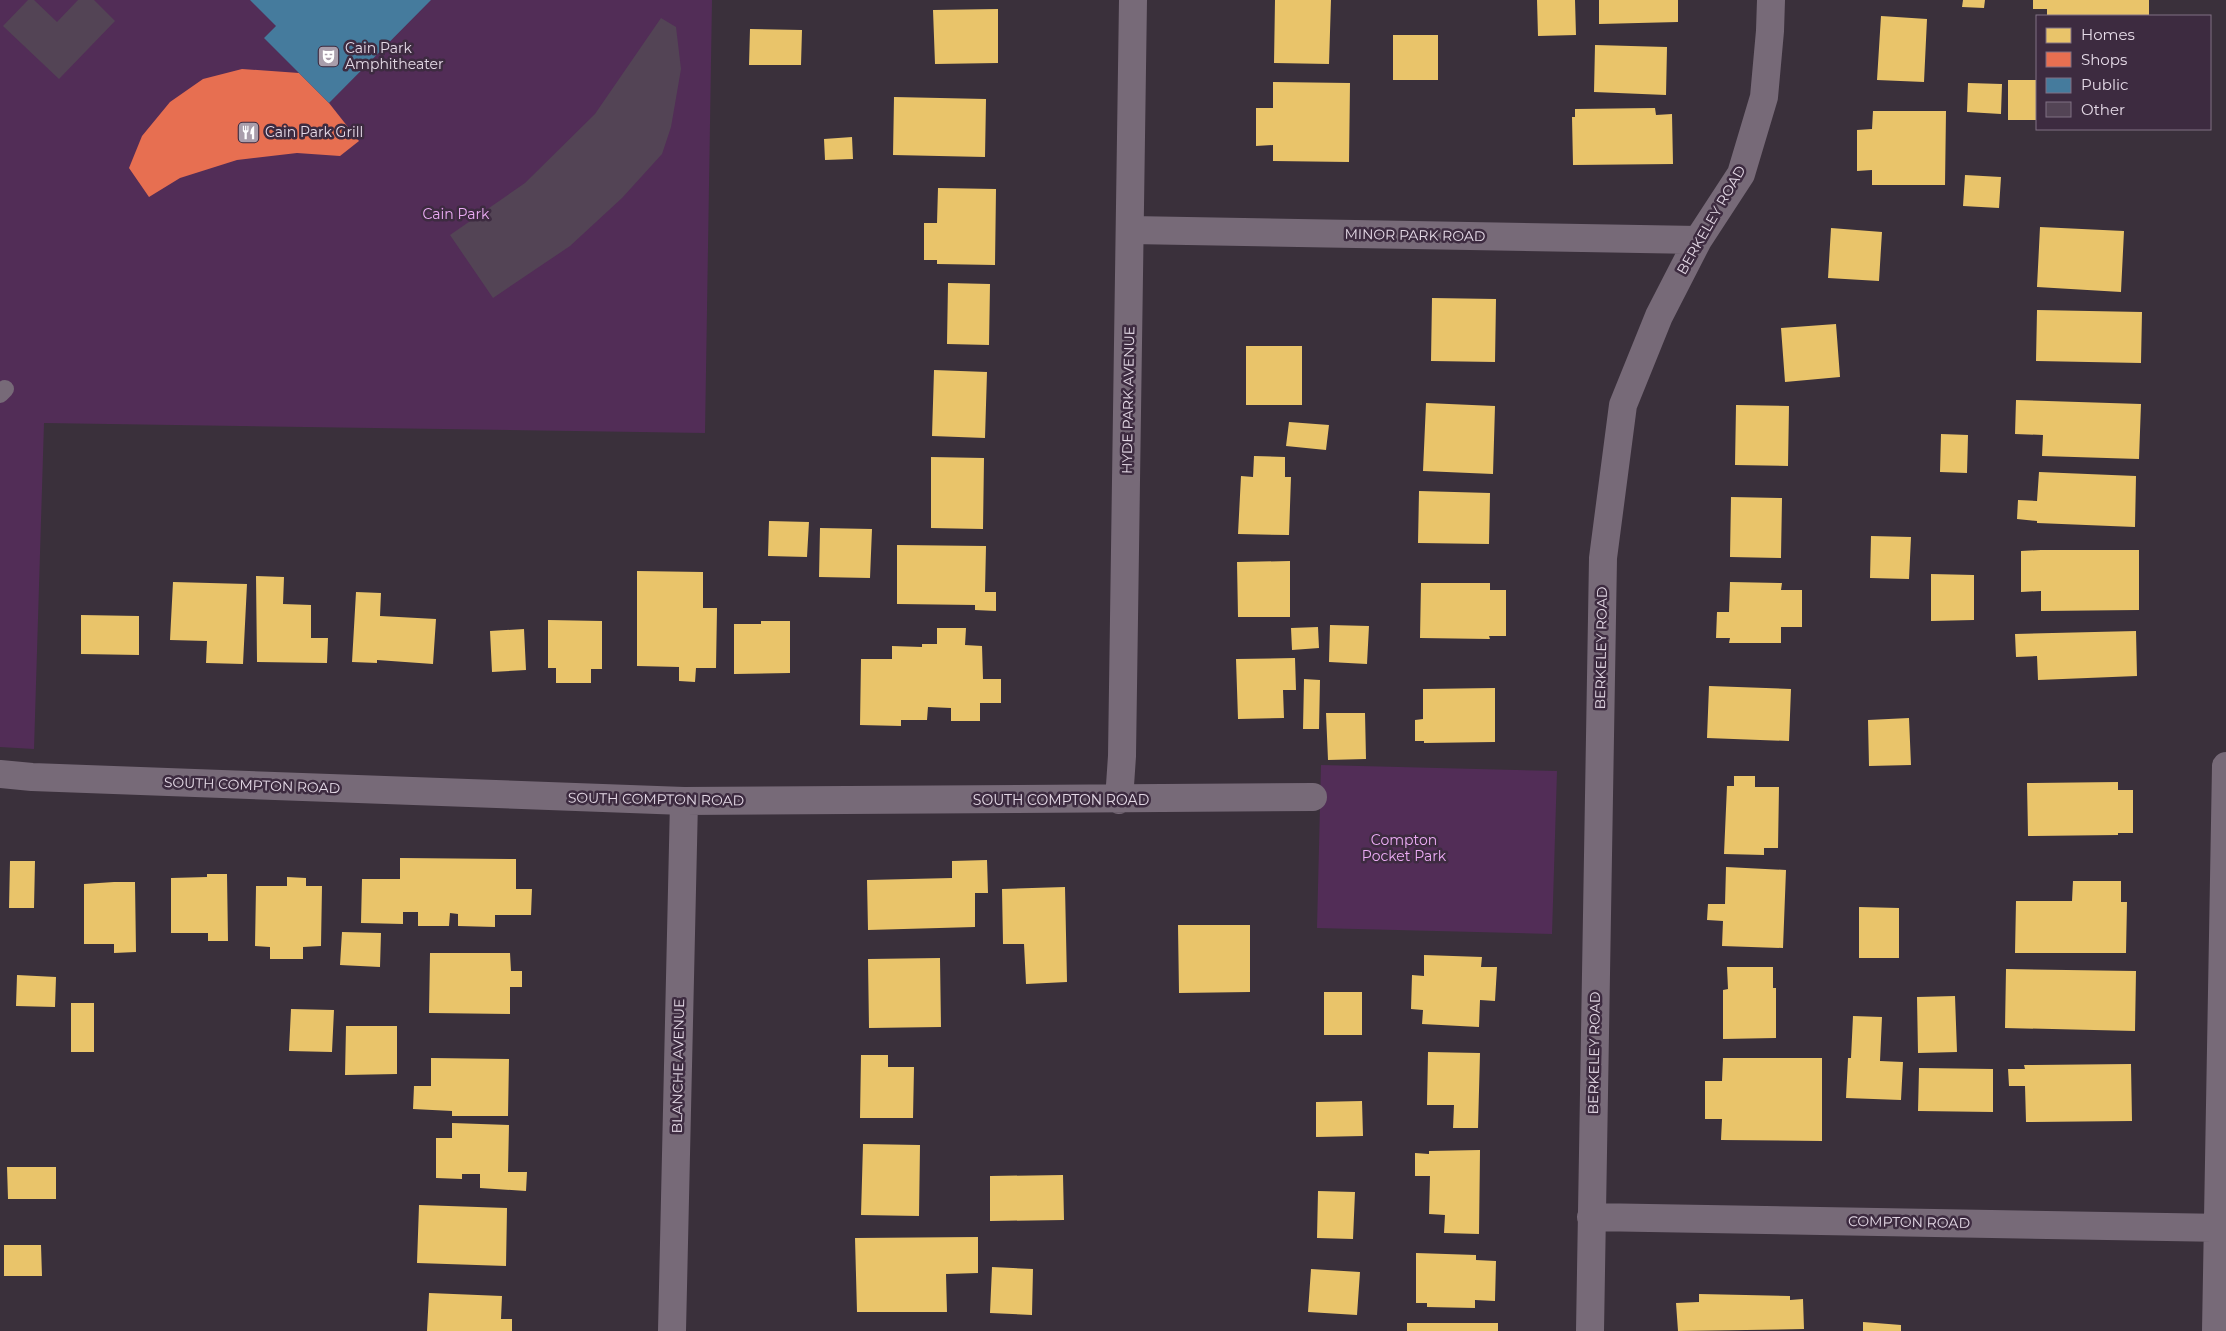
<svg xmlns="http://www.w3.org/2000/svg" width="2226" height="1331" font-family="Montserrat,sans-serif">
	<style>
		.green { fill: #522d57 }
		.homes { fill: #e9c46a }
		.shops { fill: #e76f51 }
		.public { fill: #457b9d }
		.building { fill: #534455 }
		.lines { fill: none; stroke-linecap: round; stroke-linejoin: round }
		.service { stroke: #776a78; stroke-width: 18 }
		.minor { stroke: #776a78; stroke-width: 28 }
		.labels { text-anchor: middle; stroke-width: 5; stroke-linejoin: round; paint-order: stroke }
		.poi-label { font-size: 14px; fill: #e5dae7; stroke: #3d2b40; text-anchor: start }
		.park-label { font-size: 14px; fill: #edadf6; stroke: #3d2b40 }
		.street-label { font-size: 14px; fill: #e5dae7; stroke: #3d2b40 }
	</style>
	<rect width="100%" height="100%" fill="#3a303b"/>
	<path class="green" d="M 0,0 L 712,0 L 705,433 L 44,423 L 34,749 L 0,747 Z
		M 1321,765 L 1557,771 L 1552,934 L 1317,928 Z"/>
	<path class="homes" d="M 1275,0 L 1331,0 L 1329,64 L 1274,63 Z
		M 1537,0 L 1575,0 L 1576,35 L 1538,36 Z
		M 1599,0 L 1678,0 L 1678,22 L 1599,24 Z
		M 1963,0 L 1985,0 L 1984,8 L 1962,7 Z
		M 2033,0 L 2149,0 L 2149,16 L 2047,16 L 2047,9 L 2033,9 Z
		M 998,9 L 998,63 L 935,64 L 933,10 Z
		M 1881,16 L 1927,19 L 1924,82 L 1877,80 Z
		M 750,29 L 802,30 L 801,65 L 749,65 Z
		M 1393,35 L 1438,35 L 1438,80 L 1393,80 Z
		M 1595,45 L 1667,47 L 1666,95 L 1594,92 Z
		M 2008,80 L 2037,80 L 2037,120 L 2008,120 Z
		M 1273,82 L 1350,83 L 1349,162 L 1273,161 L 1273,145 L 1256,146 L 1256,108 L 1273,108 Z
		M 1968,83 L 2002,84 L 2001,114 L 1967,112 Z
		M 894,97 L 986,99 L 985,157 L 893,155 Z
		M 1655,108 L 1656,115 L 1672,114 L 1673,164 L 1573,165 L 1572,117 L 1575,117 L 1575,109 Z
		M 1873,111 L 1946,111 L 1945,185 L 1872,185 L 1872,170 L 1857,171 L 1857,130 L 1872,129 Z
		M 852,137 L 853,159 L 825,160 L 824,139 Z
		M 1965,175 L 2001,177 L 1999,208 L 1963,206 Z
		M 938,188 L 996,189 L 995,265 L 937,264 L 937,260 L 924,260 L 924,223 L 937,223 Z
		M 2040,227 L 2124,231 L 2121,292 L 2037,287 Z
		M 1831,228 L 1882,232 L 1879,281 L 1828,278 Z
		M 948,283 L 990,284 L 989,345 L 947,344 Z
		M 1432,298 L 1496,299 L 1495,362 L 1431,361 Z
		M 2037,310 L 2142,312 L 2141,363 L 2036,361 Z
		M 1836,324 L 1840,377 L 1785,382 L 1781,328 Z
		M 1246,346 L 1302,346 L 1302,405 L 1246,405 Z
		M 934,370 L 987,372 L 985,438 L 932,436 Z
		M 2016,400 L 2141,404 L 2139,459 L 2042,456 L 2043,435 L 2015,434 Z
		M 1426,403 L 1495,406 L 1493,474 L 1423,471 Z
		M 1736,405 L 1789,406 L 1788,466 L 1735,465 Z
		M 1289,422 L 1329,425 L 1326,450 L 1286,446 Z
		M 1941,434 L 1968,435 L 1967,473 L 1940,472 Z
		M 1254,456 L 1285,457 L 1285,477 L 1291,477 L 1289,535 L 1238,534 L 1241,476 L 1253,477 Z
		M 931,457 L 984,458 L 983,529 L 931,528 Z
		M 2039,472 L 2136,476 L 2135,527 L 2037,523 L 2037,521 L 2017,519 L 2018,500 L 2037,501 Z
		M 1419,491 L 1490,493 L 1489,544 L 1418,543 Z
		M 1731,497 L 1782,498 L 1781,558 L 1730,557 Z
		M 769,521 L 809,522 L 807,557 L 768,556 Z
		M 820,528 L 872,529 L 870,578 L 819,577 Z
		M 1871,536 L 1911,537 L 1909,579 L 1870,578 Z
		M 897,545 L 986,546 L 985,592 L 996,592 L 996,611 L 975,610 L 975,605 L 897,604 Z
		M 2041,550 L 2139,550 L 2139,610 L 2041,611 L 2041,591 L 2021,592 L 2021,551 Z
		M 1290,561 L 1290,617 L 1238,617 L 1237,562 Z
		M 637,571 L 703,572 L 703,608 L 717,608 L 716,668 L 696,668 L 695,682 L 679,681 L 679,667 L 637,666 Z
		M 1931,574 L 1974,575 L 1974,620 L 1931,621 Z
		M 256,576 L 284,577 L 283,604 L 311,605 L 311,638 L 328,638 L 327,663 L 257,662 Z
		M 173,582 L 247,584 L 243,664 L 206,663 L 207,641 L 170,640 Z
		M 1730,582 L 1782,583 L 1781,590 L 1802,590 L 1802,627 L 1781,627 L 1781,643 L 1729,643 L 1730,638 L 1716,638 L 1717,612 L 1729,612 Z
		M 1421,583 L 1490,583 L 1490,590 L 1506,590 L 1506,636 L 1489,636 L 1490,639 L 1420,638 Z
		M 356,592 L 381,593 L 380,616 L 436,619 L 433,664 L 377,660 L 377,663 L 352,662 Z
		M 81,615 L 139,616 L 139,655 L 81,654 Z
		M 548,620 L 602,621 L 602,669 L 591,669 L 591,683 L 556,683 L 556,668 L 548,668 Z
		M 761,621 L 790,621 L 790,673 L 734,674 L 734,624 L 761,624 Z
		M 1330,625 L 1369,626 L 1367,664 L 1329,662 Z
		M 1318,627 L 1319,648 L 1292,650 L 1291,628 Z
		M 937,628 L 966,628 L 965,645 L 982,646 L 983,679 L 1001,679 L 1001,703 L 980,703 L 980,721 L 951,721 L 951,708 L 928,707 L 927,720 L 901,720 L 901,726 L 860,725 L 861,659 L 892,659 L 892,646 L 922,647 L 922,644 L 937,644 Z
		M 524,629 L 526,670 L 492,672 L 490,631 Z
		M 2136,631 L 2137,676 L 2038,680 L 2037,656 L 2016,657 L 2015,634 Z
		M 1295,658 L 1296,690 L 1283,690 L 1284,718 L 1238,719 L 1236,659 Z
		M 1304,679 L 1320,680 L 1319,729 L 1303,729 Z
		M 1709,686 L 1791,689 L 1789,741 L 1707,738 Z
		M 1495,688 L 1495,742 L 1424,743 L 1424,741 L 1415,741 L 1415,720 L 1423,719 L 1423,689 Z
		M 1326,713 L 1365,713 L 1366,759 L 1328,760 Z
		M 1909,718 L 1911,765 L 1869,766 L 1868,720 Z
		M 1734,776 L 1755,776 L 1755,787 L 1779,787 L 1778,848 L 1764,848 L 1764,855 L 1724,854 L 1727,786 L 1734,786 Z
		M 2118,782 L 2118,790 L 2133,790 L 2133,833 L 2118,833 L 2118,835 L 2028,836 L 2027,783 Z
		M 400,858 L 516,859 L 516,889 L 532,889 L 531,915 L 495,915 L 495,927 L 458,926 L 458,914 L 450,913 L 449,926 L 418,926 L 418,912 L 403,912 L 403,924 L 361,923 L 362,879 L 400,879 Z
		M 987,860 L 988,893 L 975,893 L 975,927 L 868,930 L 867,880 L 952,878 L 952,861 Z
		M 10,861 L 35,861 L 34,908 L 9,908 Z
		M 1726,867 L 1786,870 L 1783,948 L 1722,946 L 1723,921 L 1707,920 L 1708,904 L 1725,904 Z
		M 207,874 L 227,874 L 228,941 L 208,941 L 208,933 L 171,933 L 171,878 L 207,877 Z
		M 287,877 L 306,878 L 306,886 L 322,886 L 321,946 L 303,947 L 303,959 L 270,959 L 270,947 L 255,946 L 256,886 L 287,886 Z
		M 2073,881 L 2121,881 L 2121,902 L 2127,902 L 2126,953 L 2015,953 L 2016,901 L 2072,901 Z
		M 114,882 L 135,882 L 136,952 L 114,953 L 114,944 L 84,944 L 84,884 Z
		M 1065,887 L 1067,982 L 1026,984 L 1024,944 L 1003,944 L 1002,889 Z
		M 1859,907 L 1899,908 L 1899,958 L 1859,958 Z
		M 1178,925 L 1250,925 L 1250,992 L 1179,993 Z
		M 342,932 L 381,933 L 380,967 L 340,965 Z
		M 430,953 L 510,953 L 511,971 L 522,971 L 522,987 L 510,987 L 510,1014 L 429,1013 Z
		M 1424,955 L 1482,957 L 1481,967 L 1497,967 L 1495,1001 L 1480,1000 L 1479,1027 L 1422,1024 L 1423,1010 L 1411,1009 L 1412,975 L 1424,976 Z
		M 940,958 L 941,1027 L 869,1028 L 868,959 Z
		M 1727,967 L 1773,967 L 1773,988 L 1776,988 L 1776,1038 L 1723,1039 L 1723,990 L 1728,989 Z
		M 2006,969 L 2136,971 L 2135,1031 L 2005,1028 Z
		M 17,975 L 56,977 L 55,1007 L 16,1006 Z
		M 1324,992 L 1362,992 L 1362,1035 L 1324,1035 Z
		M 1955,996 L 1957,1052 L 1918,1053 L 1917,997 Z
		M 71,1003 L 94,1003 L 94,1052 L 71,1052 Z
		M 291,1009 L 334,1010 L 332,1052 L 289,1051 Z
		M 1853,1016 L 1882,1017 L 1880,1061 L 1903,1062 L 1901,1100 L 1846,1098 L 1848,1058 L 1851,1058 Z
		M 346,1026 L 397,1026 L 397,1074 L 345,1075 Z
		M 1428,1052 L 1480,1053 L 1478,1128 L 1453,1128 L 1454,1105 L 1427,1105 Z
		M 861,1055 L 888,1055 L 888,1067 L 914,1067 L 913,1118 L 860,1118 Z
		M 431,1058 L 509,1059 L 508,1116 L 452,1116 L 452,1111 L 413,1109 L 414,1086 L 431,1086 Z
		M 1723,1058 L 1822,1058 L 1822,1141 L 1721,1140 L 1722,1119 L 1705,1119 L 1705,1081 L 1722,1081 Z
		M 2131,1064 L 2132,1121 L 2026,1122 L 2025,1086 L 2009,1086 L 2008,1069 L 2025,1069 L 2024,1065 Z
		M 1919,1068 L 1993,1069 L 1993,1112 L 1918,1111 Z
		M 1362,1101 L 1363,1136 L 1316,1137 L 1316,1102 Z
		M 452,1123 L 509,1125 L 508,1172 L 527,1172 L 526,1191 L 480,1188 L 480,1174 L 462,1174 L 462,1179 L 436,1178 L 436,1138 L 452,1138 Z
		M 863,1144 L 920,1145 L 919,1216 L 861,1215 Z
		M 1480,1150 L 1479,1234 L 1444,1233 L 1445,1215 L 1429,1214 L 1430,1176 L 1415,1176 L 1415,1153 L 1429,1154 L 1429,1151 Z
		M 7,1167 L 56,1167 L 56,1199 L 8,1199 Z
		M 1063,1175 L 1064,1220 L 990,1221 L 990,1176 Z
		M 1318,1191 L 1355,1192 L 1353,1239 L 1317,1238 Z
		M 419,1205 L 507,1208 L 506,1266 L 417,1263 Z
		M 978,1237 L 978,1273 L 946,1274 L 947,1312 L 857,1312 L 855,1238 Z
		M 4,1245 L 41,1245 L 42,1276 L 4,1276 Z
		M 1416,1253 L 1476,1255 L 1476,1260 L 1496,1261 L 1495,1301 L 1475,1300 L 1475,1308 L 1427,1307 L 1427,1303 L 1416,1303 Z
		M 992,1267 L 1033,1269 L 1032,1315 L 990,1313 Z
		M 1311,1269 L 1360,1272 L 1357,1315 L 1308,1312 Z
		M 429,1293 L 502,1296 L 501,1319 L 512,1319 L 512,1331 L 427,1331 Z
		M 1699,1294 L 1790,1296 L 1790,1300 L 1803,1299 L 1804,1329 L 1678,1331 L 1676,1303 L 1699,1302 Z
		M 1863,1322 L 1901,1325 L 1901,1331 L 1863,1331 Z
		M 1407,1323 L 1498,1323 L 1498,1331 L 1407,1331 Z"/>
	<path class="shops" d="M 242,69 L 299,73 L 329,103 L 359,141 L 340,156 L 297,153 L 237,160 L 180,178 L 149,197 L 129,168 L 142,136 L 170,102 L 203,79 Z"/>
	<path class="public" d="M 250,0 L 431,0 L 329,103 L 264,38 L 276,26 Z"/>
	<path class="building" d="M 28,0 L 34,0 L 57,22 L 78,0 L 94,0 L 115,21 L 59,79 L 3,26 Z
		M 661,18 L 676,27 L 681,69 L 671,127 L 662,154 L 622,198 L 570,246 L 493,298 L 450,235 L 525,183 L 595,114 Z"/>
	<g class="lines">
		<path class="service" d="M 0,394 L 5,389"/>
		<path class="minor" d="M 1131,230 L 1698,240
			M 0,774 L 32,777 L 684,801 L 1313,797
			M 1119,800 L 1122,756 L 1133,0
			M 1591,1217 L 2226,1228
			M 672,1331 L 684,801
			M 1590,1331 L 1603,558 L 1623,405 L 1659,316 L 1698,240 L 1741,174 L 1764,97 L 1770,31 L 1771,0
			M 2216,1331 L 2226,766"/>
	</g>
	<defs>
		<symbol id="theatre-square" viewBox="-11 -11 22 22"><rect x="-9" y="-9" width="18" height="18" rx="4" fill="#a99eab" stroke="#3d2b40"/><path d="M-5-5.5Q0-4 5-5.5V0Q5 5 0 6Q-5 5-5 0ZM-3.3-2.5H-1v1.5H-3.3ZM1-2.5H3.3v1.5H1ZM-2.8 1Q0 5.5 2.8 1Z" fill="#fff"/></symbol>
		<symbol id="restaurant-square" viewBox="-11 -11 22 22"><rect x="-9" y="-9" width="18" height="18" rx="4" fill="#a99eab" stroke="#3d2b40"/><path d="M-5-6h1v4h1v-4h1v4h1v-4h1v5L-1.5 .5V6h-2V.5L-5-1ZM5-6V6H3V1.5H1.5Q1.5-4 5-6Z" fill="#fff"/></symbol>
	</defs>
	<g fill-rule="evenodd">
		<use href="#theatre-square" x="316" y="44" width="25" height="25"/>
		<use href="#restaurant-square" x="236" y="120" width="25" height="25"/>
	</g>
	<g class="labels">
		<g class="poi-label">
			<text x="345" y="53">Cain Park<tspan x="345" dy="16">Amphitheater</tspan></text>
			<text x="265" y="137">Cain Park Grill</text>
		</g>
		<g class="park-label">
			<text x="456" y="219">Cain Park</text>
			<text x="1404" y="845">Compton<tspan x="1404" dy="16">Pocket Park</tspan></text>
		</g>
		<g class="street-label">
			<text transform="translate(1711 220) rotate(-60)" y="5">BERKELEY ROAD</text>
			<text transform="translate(1415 235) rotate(1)" y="5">MINOR PARK ROAD</text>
			<text transform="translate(1128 400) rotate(-89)" y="5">HYDE PARK AVENUE</text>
			<text transform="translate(1601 648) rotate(-89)" y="5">BERKELEY ROAD</text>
			<text transform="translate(252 785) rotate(2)" y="5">SOUTH COMPTON ROAD</text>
			<text transform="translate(656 799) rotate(1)" y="5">SOUTH COMPTON ROAD</text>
			<text x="1061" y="805">SOUTH COMPTON ROAD</text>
			<text transform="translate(1594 1053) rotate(-89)" y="5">BERKELEY ROAD</text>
			<text transform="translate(678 1066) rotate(-89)" y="5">BLANCHE AVENUE</text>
			<text transform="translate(1909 1222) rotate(1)" y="5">COMPTON ROAD</text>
		</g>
	</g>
	<rect x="2036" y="15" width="175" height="115" fill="#3d2b40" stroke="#807183"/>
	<rect x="2046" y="28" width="25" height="15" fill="#e9c46a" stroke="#807183"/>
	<text x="2081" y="40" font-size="15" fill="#e5dae7">Homes</text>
	<rect x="2046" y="52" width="25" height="15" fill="#e76f51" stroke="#807183"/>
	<text x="2081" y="65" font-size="15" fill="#e5dae7">Shops</text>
	<rect x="2046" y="78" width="25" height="15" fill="#457b9d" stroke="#807183"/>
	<text x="2081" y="90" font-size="15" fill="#e5dae7">Public</text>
	<rect x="2046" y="102" width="25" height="15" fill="#534455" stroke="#807183"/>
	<text x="2081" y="115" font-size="15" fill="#e5dae7">Other</text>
</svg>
